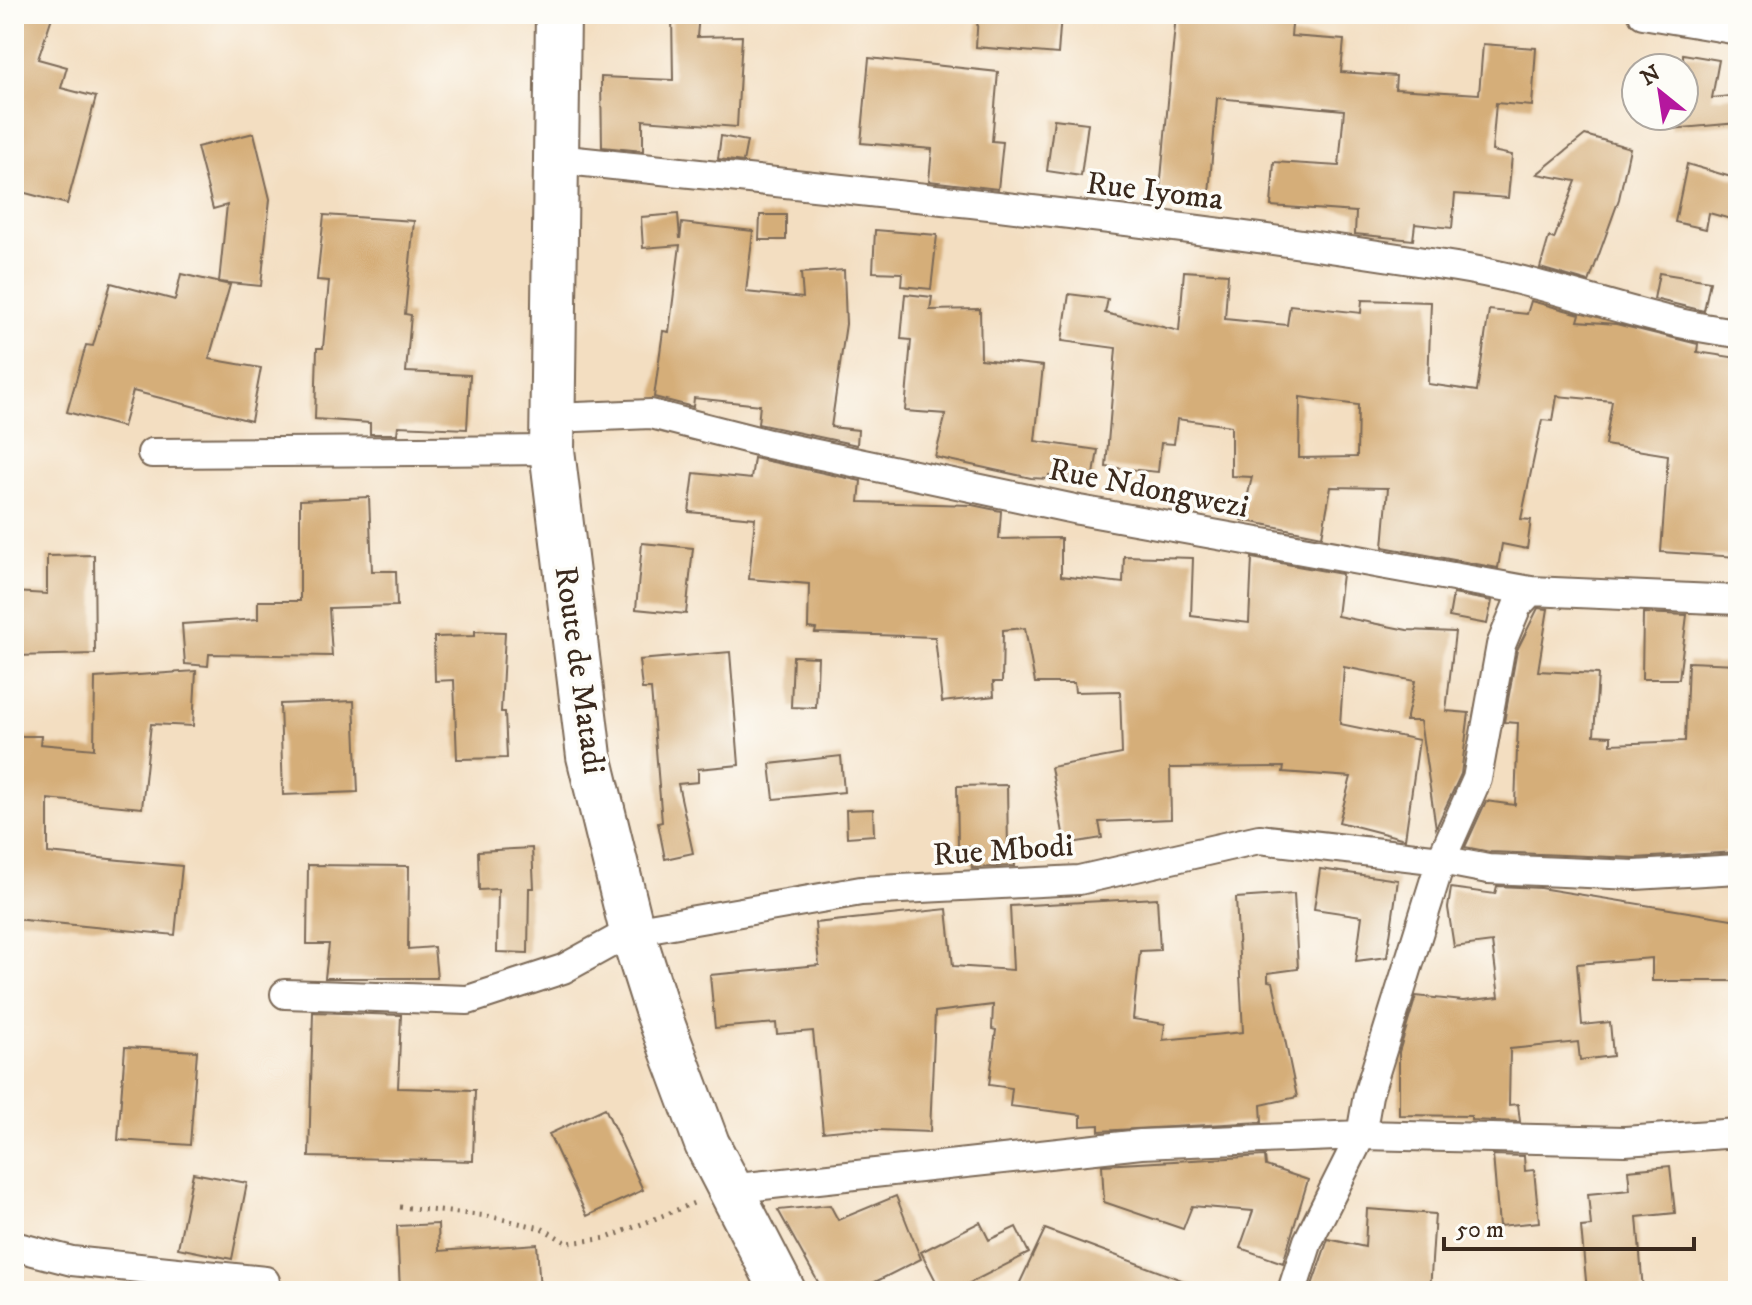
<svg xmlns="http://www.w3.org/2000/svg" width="1752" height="1305" font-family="'IM FELL DW Pica',serif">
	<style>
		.building { fill: #d5ae79; fill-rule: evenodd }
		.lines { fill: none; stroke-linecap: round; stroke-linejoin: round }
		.minor-casing { stroke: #7b6957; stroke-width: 32 }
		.trunk-casing { stroke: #7b6957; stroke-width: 48 }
		.path { stroke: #7b6957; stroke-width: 5; stroke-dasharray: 2 6; stroke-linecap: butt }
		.minor { stroke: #fff; stroke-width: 28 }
		.trunk { stroke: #fff; stroke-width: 44 }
		.labels { text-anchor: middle; stroke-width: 7; stroke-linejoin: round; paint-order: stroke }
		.street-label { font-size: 32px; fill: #3b2a1e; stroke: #fdfcf7 }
	</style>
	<rect width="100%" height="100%" fill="#fdfcf7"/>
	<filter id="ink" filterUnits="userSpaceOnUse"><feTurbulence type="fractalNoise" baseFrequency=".0125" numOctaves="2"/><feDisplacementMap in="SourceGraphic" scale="16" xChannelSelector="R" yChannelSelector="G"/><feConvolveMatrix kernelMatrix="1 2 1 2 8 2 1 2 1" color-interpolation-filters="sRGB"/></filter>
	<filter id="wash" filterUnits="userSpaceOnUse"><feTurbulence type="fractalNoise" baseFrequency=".006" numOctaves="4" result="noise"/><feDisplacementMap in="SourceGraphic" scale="32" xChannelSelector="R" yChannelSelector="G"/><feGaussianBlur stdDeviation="1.8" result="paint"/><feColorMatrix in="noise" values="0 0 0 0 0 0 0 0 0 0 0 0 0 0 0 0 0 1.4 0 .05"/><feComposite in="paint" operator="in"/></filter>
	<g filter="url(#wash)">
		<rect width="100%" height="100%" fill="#f3dec1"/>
		<g id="blocks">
			<path class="building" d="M 14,14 L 53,14 L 38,59 L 67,67 L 61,88 L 96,97 L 67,204 L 14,190 Z
				M 672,14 L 699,14 L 697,37 L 742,36 L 737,127 L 643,120 L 643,151 L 602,147 L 601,77 L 673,80 Z
				M 978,14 L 1061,14 L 1058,54 L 976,47 Z
				M 1176,14 L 1293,14 L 1291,36 L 1344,40 L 1341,72 L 1396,76 L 1395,89 L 1479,94 L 1483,44 L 1536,48 L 1532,106 L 1496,103 L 1492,151 L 1512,155 L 1508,198 L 1455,194 L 1452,228 L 1415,224 L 1413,240 L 1355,234 L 1356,212 L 1271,206 L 1274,162 L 1339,166 L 1344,110 L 1217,98 L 1209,194 L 1160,190 Z
				M 1683,54 L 1719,60 L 1712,98 L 1738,95 L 1738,123 L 1671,129 L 1673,116 L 1684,116 Z
				M 869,58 L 998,72 L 992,141 L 1003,142 L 998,189 L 929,181 L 932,149 L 861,143 Z
				M 1054,119 L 1088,123 L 1081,176 L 1047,171 Z
				M 254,133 L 270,199 L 261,286 L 219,282 L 227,205 L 213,209 L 197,147 Z
				M 1585,135 L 1630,148 L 1619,199 L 1589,282 L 1540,268 L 1549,237 L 1554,239 L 1576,181 L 1537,174 Z
				M 721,136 L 747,141 L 743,162 L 718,159 Z
				M 1687,164 L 1738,179 L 1738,221 L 1709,213 L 1706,229 L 1675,222 Z
				M 678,214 L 680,239 L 682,223 L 753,231 L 746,292 L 803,298 L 801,273 L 844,270 L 846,324 L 831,427 L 858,430 L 857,445 L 758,424 L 760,405 L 694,398 L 693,407 L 654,397 L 663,331 L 669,332 L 680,245 L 643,248 L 641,217 Z
				M 324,215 L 414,221 L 405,314 L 411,315 L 406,372 L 470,375 L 467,429 L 398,426 L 397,434 L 370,434 L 370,423 L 315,419 L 317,348 L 323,348 L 329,281 L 317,280 Z
				M 760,215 L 786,215 L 786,240 L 759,240 Z
				M 875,230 L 937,235 L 931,289 L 901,286 L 902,273 L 873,272 Z
				M 1184,271 L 1228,274 L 1225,319 L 1287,325 L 1290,305 L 1361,313 L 1362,300 L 1431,302 L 1428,384 L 1477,391 L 1489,310 L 1527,314 L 1531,301 L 1580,314 L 1578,321 L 1616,324 L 1698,344 L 1697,352 L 1738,358 L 1738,557 L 1661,552 L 1668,455 L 1605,445 L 1612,401 L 1557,396 L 1553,421 L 1542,420 L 1521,519 L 1531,520 L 1527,549 L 1502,544 L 1498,568 L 1383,547 L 1388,488 L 1331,487 L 1322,536 L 1242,520 L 1252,477 L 1231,476 L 1231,426 L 1177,419 L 1174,444 L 1161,443 L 1158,472 L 1106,467 L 1116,348 L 1062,341 L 1069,294 L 1108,299 L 1105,313 L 1179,331 ZM 1300,397 L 1358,405 L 1357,457 L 1299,458 Z
				M 1659,273 L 1710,281 L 1704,311 L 1654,299 Z
				M 181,274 L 230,285 L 209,359 L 261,368 L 251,421 L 133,391 L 123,427 L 67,412 L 86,345 L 93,346 L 111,283 L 175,300 Z
				M 905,294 L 932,297 L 930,310 L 980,309 L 981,359 L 1043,366 L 1035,441 L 1098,450 L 1093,481 L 1049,475 L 1049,479 L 1031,478 L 935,457 L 946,414 L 905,411 L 911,340 L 901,339 Z
				M 754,458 L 861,481 L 859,502 L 972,505 L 1001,511 L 999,539 L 1061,538 L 1061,576 L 1123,583 L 1124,556 L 1193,558 L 1191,616 L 1249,623 L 1252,558 L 1342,574 L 1337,616 L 1407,630 L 1455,632 L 1446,711 L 1469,713 L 1461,774 L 1436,828 L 1420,721 L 1406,721 L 1415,681 L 1344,667 L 1340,724 L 1419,740 L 1405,839 L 1339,822 L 1351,777 L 1283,772 L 1284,767 L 1170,768 L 1171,819 L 1099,822 L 1102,838 L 1065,844 L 1051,767 L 1122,754 L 1120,691 L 1075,692 L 1074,683 L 1035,683 L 1025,628 L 1003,630 L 1002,682 L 993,682 L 994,696 L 942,702 L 935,637 L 815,633 L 816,629 L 808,628 L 809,584 L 749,579 L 755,518 L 689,512 L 694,473 L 751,479 Z
				M 369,497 L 372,571 L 396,571 L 397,606 L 329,608 L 332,656 L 209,654 L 208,666 L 185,664 L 182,624 L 258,619 L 258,601 L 300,601 L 300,500 Z
				M 642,543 L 693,548 L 686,614 L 636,609 Z
				M 94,555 L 95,654 L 14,656 L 14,592 L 47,594 L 47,556 Z
				M 1453,594 L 1492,601 L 1487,624 L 1449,617 Z
				M 1538,608 L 1548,609 L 1538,671 L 1598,674 L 1594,735 L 1611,736 L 1611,744 L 1685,741 L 1688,662 L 1738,664 L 1738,852 L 1635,858 L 1490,852 L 1465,847 L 1486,801 L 1515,805 L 1518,723 L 1504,722 L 1517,650 Z
				M 1643,613 L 1687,615 L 1679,679 L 1642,679 Z
				M 475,631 L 505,632 L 501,712 L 505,712 L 507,758 L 457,759 L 454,680 L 435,681 L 434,637 L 475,636 Z
				M 730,652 L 739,765 L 698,769 L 698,782 L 678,784 L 693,853 L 665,859 L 658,823 L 662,822 L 651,689 L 642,689 L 639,660 Z
				M 793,656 L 818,657 L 816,708 L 791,707 Z
				M 196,671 L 193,726 L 151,724 L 142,808 L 48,799 L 48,853 L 182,866 L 175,935 L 14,919 L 14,736 L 41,736 L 40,744 L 94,749 L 95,678 Z
				M 354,701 L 358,792 L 283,795 L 280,704 Z
				M 841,756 L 844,792 L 774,799 L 770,764 Z
				M 1007,785 L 1008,852 L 1014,851 L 1015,866 L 972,868 L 970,847 L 958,847 L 957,786 Z
				M 873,809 L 874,835 L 847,837 L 846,810 Z
				M 532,848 L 534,888 L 529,888 L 528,953 L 497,952 L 498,889 L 479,890 L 478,851 Z
				M 308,865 L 409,866 L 408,949 L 434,947 L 437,978 L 325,978 L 329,944 L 307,944 Z
				M 1320,869 L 1398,880 L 1387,957 L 1356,961 L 1362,916 L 1314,909 Z
				M 1497,886 L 1540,888 L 1738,920 L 1738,981 L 1652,981 L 1652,958 L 1577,964 L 1582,1025 L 1610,1022 L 1613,1056 L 1580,1060 L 1578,1042 L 1510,1049 L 1509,1105 L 1518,1104 L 1520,1122 L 1471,1120 L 1471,1116 L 1399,1115 L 1399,1052 L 1416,996 L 1463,1001 L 1499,997 L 1492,942 L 1454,947 L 1448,908 L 1451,888 L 1495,894 Z
				M 1294,894 L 1298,969 L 1268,973 L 1268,981 L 1273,982 L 1297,1097 L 1261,1105 L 1262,1122 L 1099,1131 L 1099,1125 L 1081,1126 L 1081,1115 L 1010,1106 L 1012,1088 L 989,1085 L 996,1030 L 992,1029 L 993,1005 L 935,1012 L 930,1132 L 853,1129 L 823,1132 L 813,1031 L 777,1034 L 776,1023 L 715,1028 L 710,975 L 819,965 L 815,923 L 947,909 L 953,966 L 1013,970 L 1010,906 L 1157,898 L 1160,950 L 1140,951 L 1133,1019 L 1165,1024 L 1163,1040 L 1243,1032 L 1236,898 Z
				M 313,1012 L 401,1015 L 398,1088 L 475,1090 L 473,1161 L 309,1157 Z
				M 125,1047 L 197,1051 L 190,1145 L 118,1140 Z
				M 605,1108 L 643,1190 L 587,1216 L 549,1134 Z
				M 1493,1155 L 1524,1156 L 1525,1171 L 1534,1170 L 1539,1222 L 1499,1226 Z
				M 1265,1156 L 1266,1166 L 1308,1180 L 1283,1263 L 1240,1248 L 1253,1211 L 1192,1206 L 1183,1229 L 1104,1202 L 1102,1165 Z
				M 1670,1166 L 1675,1213 L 1637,1217 L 1643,1291 L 1587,1291 L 1581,1227 L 1591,1226 L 1588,1194 L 1630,1190 L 1628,1170 Z
				M 193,1173 L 247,1183 L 232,1259 L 178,1248 Z
				M 896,1196 L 921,1259 L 873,1283 L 877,1291 L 823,1291 L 778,1210 L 830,1205 L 838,1220 Z
				M 1367,1209 L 1435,1214 L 1430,1291 L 1310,1291 L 1328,1239 L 1365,1247 Z
				M 980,1222 L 989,1240 L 1016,1227 L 1029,1253 L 954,1291 L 941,1291 L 921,1252 Z
				M 438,1224 L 439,1251 L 537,1244 L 540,1291 L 400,1291 L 397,1226 Z
				M 1045,1229 L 1203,1288 L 1202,1291 L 1016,1291 Z"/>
		</g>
	</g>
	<g filter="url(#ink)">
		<use href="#blocks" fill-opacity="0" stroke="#7b6957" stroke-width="2"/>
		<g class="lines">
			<defs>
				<path id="minor" d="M 1643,14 L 1738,30
					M 557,159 C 857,191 1158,219 1456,267 C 1552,282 1642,322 1738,333
					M 552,418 L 651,414 L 769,444 L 1079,510 L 1531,591 L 1738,600
					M 152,453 L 552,450
					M 285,994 L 468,1000 L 563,969 L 632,931 L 861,891 L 1079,880 L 1259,839 L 1441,860 L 1488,869 L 1635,875 L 1738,869
					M 728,1189 L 1141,1144 L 1361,1135 L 1625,1141 L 1738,1133
					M 14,1246 L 72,1261 L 265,1281
					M 1292,1291 L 1308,1241 L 1361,1135 L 1368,1095 L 1441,860 L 1477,779 L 1501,645 L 1517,606 L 1531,591"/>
				<path id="trunk" d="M 558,14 L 552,450 L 589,756 L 632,931 L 656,1007 L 707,1144 L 783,1291"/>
			</defs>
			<use href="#minor" class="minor-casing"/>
			<use href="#trunk" class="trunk-casing"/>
			<path class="path" d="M 400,1207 L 488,1216 L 541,1228 L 568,1243 L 607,1238 L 694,1203"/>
			<use href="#minor" class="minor"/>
			<use href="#trunk" class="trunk"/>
		</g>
	</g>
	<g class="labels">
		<g class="street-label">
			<text transform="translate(1155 190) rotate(7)" y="11">Rue Iyoma</text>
			<text transform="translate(1149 487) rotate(11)" y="11">Rue Ndongwezi</text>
			<text transform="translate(581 670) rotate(82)" y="11">Route de Matadi</text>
			<text transform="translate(1003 849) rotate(-4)" y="11">Rue Mbodi</text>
		</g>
	</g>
	<rect width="1752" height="1305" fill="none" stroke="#fdfcf7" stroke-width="48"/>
	<g transform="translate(1660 92) rotate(330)"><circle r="38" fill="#fdfcf7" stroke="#afa8a0" stroke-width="2"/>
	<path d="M0-6L14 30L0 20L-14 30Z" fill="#b5179e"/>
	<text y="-12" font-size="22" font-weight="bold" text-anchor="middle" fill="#3b2a1e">N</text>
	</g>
	<path d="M1444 1237v12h250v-12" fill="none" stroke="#3b2a1e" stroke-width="4"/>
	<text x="1456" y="1237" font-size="24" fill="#3b2a1e" stroke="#fdfcf7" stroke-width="6" paint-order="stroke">50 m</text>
</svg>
